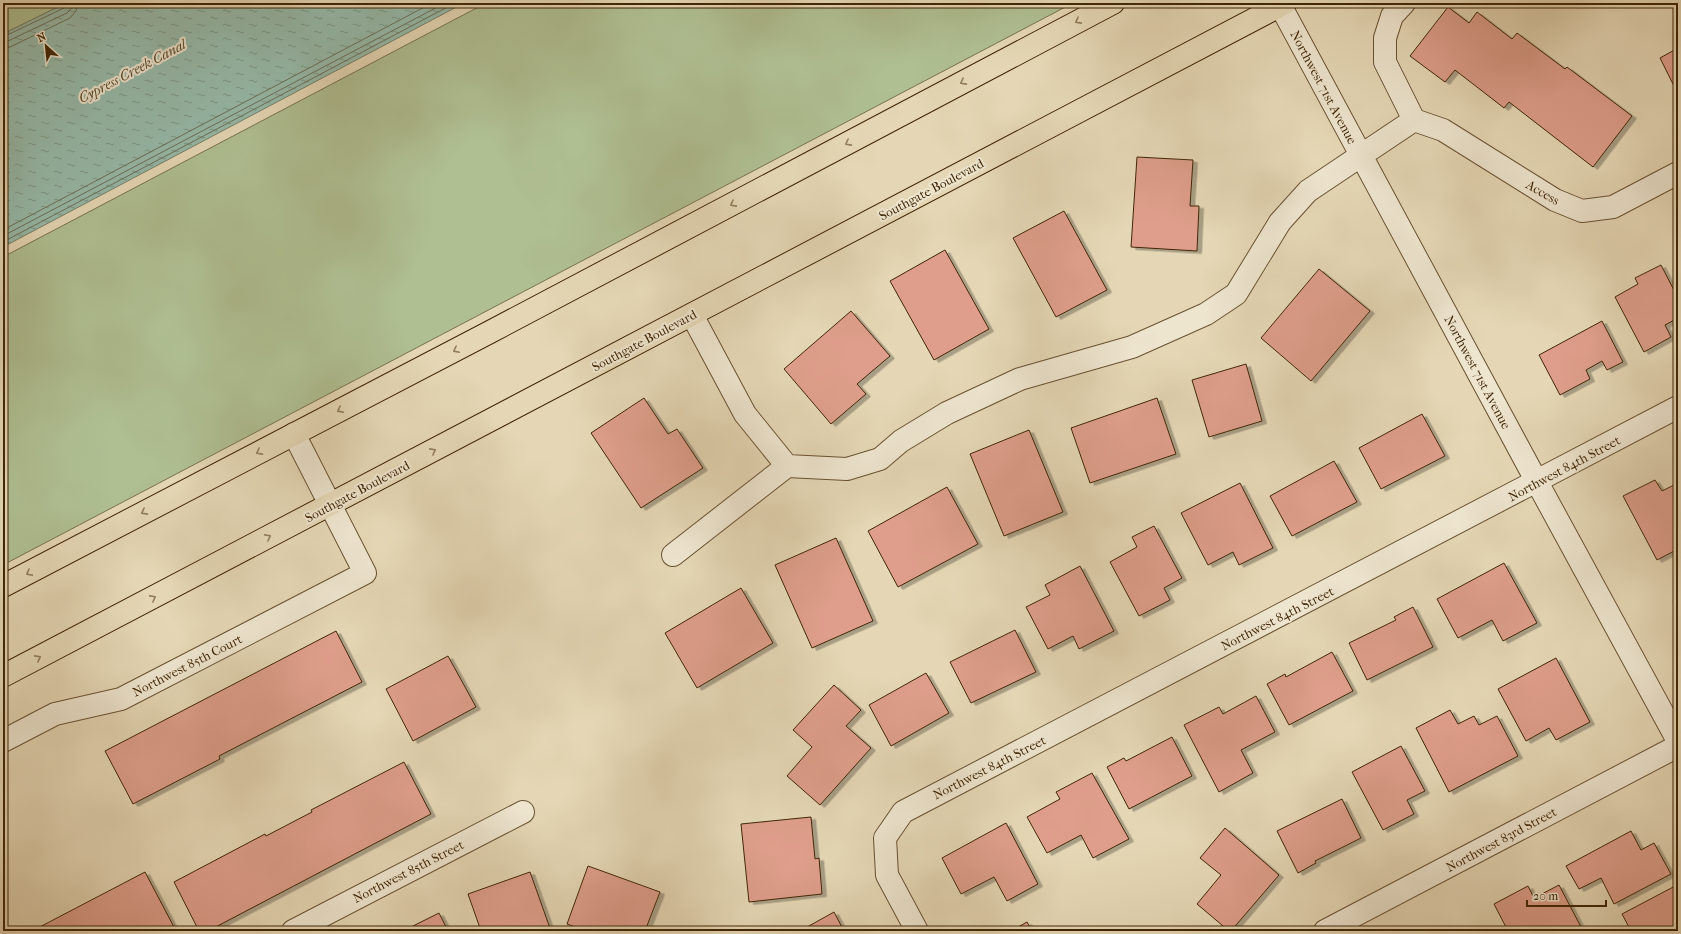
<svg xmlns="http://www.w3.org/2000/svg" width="1681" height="934" font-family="'IM FELL French Canon',serif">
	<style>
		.grass { fill: #afbf92; stroke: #78724c }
		.water { fill: url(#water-ripples); stroke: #747f68 }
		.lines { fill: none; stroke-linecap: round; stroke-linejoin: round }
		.shore { stroke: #6b7058; stroke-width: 1 }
		.building { fill: #de9e8b; stroke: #402605; filter: url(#shadow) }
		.minor-casing { stroke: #695231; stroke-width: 24 }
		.major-casing { stroke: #402605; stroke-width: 24 }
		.minor { stroke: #eee5cf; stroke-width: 22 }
		.major { stroke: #e5d7b5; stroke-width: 22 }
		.oneway { stroke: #927e5d }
		.labels { text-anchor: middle; stroke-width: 4; stroke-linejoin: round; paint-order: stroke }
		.street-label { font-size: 13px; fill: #402605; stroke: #eee5cf }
		.water-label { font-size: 14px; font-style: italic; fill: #564b2e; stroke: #eee5cf }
	</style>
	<defs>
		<pattern id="water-ripples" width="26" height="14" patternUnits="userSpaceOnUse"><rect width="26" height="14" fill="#96baaa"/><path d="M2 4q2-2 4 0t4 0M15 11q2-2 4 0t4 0" fill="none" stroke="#7c9788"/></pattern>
		<filter id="shadow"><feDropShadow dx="4.5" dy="2.5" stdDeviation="0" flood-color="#0004"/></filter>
	</defs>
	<rect width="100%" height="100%" fill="#e5d7b5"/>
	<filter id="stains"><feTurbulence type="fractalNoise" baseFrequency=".005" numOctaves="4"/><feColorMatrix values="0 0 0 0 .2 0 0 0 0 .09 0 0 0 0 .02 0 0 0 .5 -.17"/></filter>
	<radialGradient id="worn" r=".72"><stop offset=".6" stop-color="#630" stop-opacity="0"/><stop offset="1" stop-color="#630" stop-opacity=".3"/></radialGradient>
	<path class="grass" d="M 3,3 L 66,3 L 3,34 Z
		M 486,3 L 1073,3 L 3,565 L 3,257 Z"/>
	<path class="water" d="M 66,3 L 464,3 L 3,247 L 3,34 Z"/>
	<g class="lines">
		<path class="shore" d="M 3,37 L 64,8 L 67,3
			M 3,42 L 8,41 L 67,13 L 71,9 L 72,3
			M 3,48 L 10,47 L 70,18 L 76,11 L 78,3
			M 3,230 L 432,3
			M 3,236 L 445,3
			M 3,242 L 455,3"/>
	</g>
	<path class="building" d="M 1448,7 L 1469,23 L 1477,12 L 1512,39 L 1517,33 L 1565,69 L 1567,67 L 1632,116 L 1593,167 L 1509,102 L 1504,108 L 1455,70 L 1445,82 L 1410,56 Z
		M 1678,48 L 1678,94 L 1660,58 Z
		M 1137,157 L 1193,160 L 1190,206 L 1199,206 L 1197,251 L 1131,247 Z
		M 1064,211 L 1107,290 L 1056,317 L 1013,238 Z
		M 945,250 L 989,329 L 934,360 L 890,281 Z
		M 1661,265 L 1678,298 L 1678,318 L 1665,325 L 1671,337 L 1644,352 L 1615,297 L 1638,284 L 1635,278 Z
		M 1319,269 L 1370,311 L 1311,381 L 1261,338 Z
		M 851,311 L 890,356 L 857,384 L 866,394 L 831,424 L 784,369 Z
		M 1602,321 L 1623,362 L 1607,370 L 1602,361 L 1586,370 L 1590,379 L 1560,395 L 1539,355 Z
		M 1246,364 L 1262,421 L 1209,437 L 1192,380 Z
		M 644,398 L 668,434 L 677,429 L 703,468 L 641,508 L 591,433 Z
		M 1157,398 L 1176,454 L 1090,483 L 1071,428 Z
		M 1422,414 L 1445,456 L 1381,489 L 1359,448 Z
		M 1029,430 L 1063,512 L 1004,536 L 970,454 Z
		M 1334,461 L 1357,502 L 1292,536 L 1270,496 Z
		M 1655,480 L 1662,491 L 1678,483 L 1678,549 L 1657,560 L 1623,496 Z
		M 1240,483 L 1273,548 L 1239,565 L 1233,552 L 1208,565 L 1181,513 Z
		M 947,487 L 978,544 L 898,587 L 868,531 Z
		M 1154,526 L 1182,578 L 1164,588 L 1170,600 L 1139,616 L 1110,562 L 1137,547 L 1132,537 Z
		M 836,538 L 873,621 L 812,648 L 775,565 Z
		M 1504,563 L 1537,623 L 1503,641 L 1492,620 L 1458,638 L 1437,599 Z
		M 1080,566 L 1114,631 L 1079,649 L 1073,636 L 1048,649 L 1026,607 L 1050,595 L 1045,585 Z
		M 741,588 L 773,643 L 697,688 L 665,633 Z
		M 1678,599 L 1678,611 L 1673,601 Z
		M 1413,607 L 1433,647 L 1367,680 L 1349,643 L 1396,620 L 1394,617 Z
		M 1015,630 L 1036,672 L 971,703 L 950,662 Z
		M 336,631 L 362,682 L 219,756 L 220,759 L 133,804 L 105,751 Z
		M 1332,652 L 1353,691 L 1289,725 L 1267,684 L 1285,674 L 1286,677 Z
		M 448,656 L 476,707 L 413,741 L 386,689 Z
		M 1556,658 L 1590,722 L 1556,740 L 1549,728 L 1526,741 L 1498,689 Z
		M 926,673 L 949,713 L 891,746 L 869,705 Z
		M 834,685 L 861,710 L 846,726 L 871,748 L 820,805 L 787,776 L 812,747 L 793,730 Z
		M 1256,696 L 1275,732 L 1241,750 L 1253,773 L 1219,792 L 1184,725 L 1219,707 L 1223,714 Z
		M 1450,710 L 1458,724 L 1474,716 L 1479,725 L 1497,716 L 1518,756 L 1449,792 L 1416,728 Z
		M 1172,737 L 1192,776 L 1129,809 L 1107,767 L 1124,758 L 1126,761 Z
		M 1401,746 L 1425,791 L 1407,800 L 1414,814 L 1383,830 L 1352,772 Z
		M 404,762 L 431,814 L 208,931 L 199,931 L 174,882 L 265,834 L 266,836 L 312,812 L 311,810 Z
		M 1092,773 L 1129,839 L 1093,858 L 1081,835 L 1047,853 L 1027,817 L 1060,799 L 1056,792 Z
		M 1342,799 L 1361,838 L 1315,861 L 1316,863 L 1298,873 L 1277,831 Z
		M 811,817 L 815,859 L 819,858 L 822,894 L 749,902 L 741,824 Z
		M 1006,823 L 1038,884 L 1007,901 L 994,877 L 961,894 L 942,858 Z
		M 1225,828 L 1279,875 L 1231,931 L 1229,931 L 1197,904 L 1221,875 L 1200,858 Z
		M 1631,831 L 1641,850 L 1654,843 L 1671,874 L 1614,904 L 1601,878 L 1579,889 L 1566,866 Z
		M 588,866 L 660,892 L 645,931 L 586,931 L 567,924 Z
		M 145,872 L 175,929 L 170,931 L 32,931 Z
		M 530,872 L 551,931 L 508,931 L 507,929 L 501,931 L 481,931 L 468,894 Z
		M 1559,885 L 1581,927 L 1574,931 L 1508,931 L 1494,904 L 1528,886 L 1534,898 Z
		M 1677,885 L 1678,931 L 1631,931 L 1622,914 Z
		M 834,912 L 844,931 L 800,931 Z
		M 439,913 L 448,931 L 403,931 Z
		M 1027,922 L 1032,931 L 1011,931 Z
		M 1451,926 L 1454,931 L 1442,931 Z
		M 1483,926 L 1485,931 L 1474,931 Z"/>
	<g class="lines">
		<defs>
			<path id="minor" d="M 1279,3 L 1537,482 L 1678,741
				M 1414,120 L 1443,130 L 1555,200 L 1582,211 L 1613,207 L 1678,173
				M 692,315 L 745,414 L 787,466 L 847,469 L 880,459 L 901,441 L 947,413 L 1020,379 L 1132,347 L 1206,314 L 1236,294 L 1280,222 L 1308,191 L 1414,120 L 1385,62 L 1385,38 L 1392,16 L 1404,3
				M 673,555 L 787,466
				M 3,741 L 55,714 L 121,699 L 365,573 L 294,434
				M 293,931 L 523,812
				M 917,931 L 887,875 L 885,838 L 903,812 L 1678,407
				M 1325,931 L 1678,746"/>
			<path id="major" d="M 3,586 L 490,332 L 1113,3
				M 3,676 L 1285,3"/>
		</defs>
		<use href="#minor" class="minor-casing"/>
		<use href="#major" class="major-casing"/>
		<use href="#minor" class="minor"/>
		<use href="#major" class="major"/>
	</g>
	<defs><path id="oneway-chevron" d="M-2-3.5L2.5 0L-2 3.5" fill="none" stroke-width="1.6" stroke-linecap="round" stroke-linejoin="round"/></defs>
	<g class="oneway">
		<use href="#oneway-chevron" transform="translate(1078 21) rotate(152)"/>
		<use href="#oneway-chevron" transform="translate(963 82) rotate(152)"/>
		<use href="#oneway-chevron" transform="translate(848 143) rotate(152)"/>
		<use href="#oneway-chevron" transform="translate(733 204) rotate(152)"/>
		<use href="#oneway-chevron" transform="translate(456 350) rotate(153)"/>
		<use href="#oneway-chevron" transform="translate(340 410) rotate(153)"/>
		<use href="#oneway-chevron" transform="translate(433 451) rotate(-28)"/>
		<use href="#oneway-chevron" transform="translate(259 452) rotate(152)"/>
		<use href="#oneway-chevron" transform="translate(144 512) rotate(152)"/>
		<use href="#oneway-chevron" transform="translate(268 537) rotate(-28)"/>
		<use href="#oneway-chevron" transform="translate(29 573) rotate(152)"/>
		<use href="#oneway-chevron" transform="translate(153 598) rotate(-28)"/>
		<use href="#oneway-chevron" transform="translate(38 658) rotate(-28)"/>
	</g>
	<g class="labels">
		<g class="street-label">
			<text transform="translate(1324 87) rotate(62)" y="5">Northwest 71st Avenue</text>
			<text transform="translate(931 189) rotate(-28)" y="5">Southgate Boulevard</text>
			<text transform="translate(1543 192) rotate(30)" y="5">Access</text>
			<text transform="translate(644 340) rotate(-28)" y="5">Southgate Boulevard</text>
			<text transform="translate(1478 372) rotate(62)" y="5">Northwest 71st Avenue</text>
			<text transform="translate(1564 468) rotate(-28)" y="5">Northwest 84th Street</text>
			<text transform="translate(357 491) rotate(-28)" y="5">Southgate Boulevard</text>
			<text transform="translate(1277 618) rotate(-27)" y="5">Northwest 84th Street</text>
			<text transform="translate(187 665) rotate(-27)" y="5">Northwest 85th Court</text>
			<text transform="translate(989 767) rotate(-27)" y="5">Northwest 84th Street</text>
			<text transform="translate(1501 839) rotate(-28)" y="5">Northwest 83rd Street</text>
			<text transform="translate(408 871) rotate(-27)" y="5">Northwest 85th Street</text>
		</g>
		<g class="water-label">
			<text transform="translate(132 71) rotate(-28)" y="5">Cypress Creek Canal</text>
		</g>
	</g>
	<rect width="1681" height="934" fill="none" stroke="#e5d7b5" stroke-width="16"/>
	<rect x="4" y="4" width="1673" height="926" fill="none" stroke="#402605" stroke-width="2"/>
	<rect x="8" y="8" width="1665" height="918" fill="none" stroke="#402605"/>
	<g transform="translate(46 46) rotate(333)" stroke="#eee5cf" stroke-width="3" paint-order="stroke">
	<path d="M0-3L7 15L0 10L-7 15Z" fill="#402605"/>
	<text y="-6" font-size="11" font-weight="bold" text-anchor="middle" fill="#402605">N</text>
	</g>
	<path d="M1527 900v6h79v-6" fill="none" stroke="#402605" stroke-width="2"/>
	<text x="1533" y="900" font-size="12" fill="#402605" stroke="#eee5cf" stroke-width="3" paint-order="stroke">20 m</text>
	<rect width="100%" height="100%" filter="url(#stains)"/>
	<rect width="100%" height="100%" fill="url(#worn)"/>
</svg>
